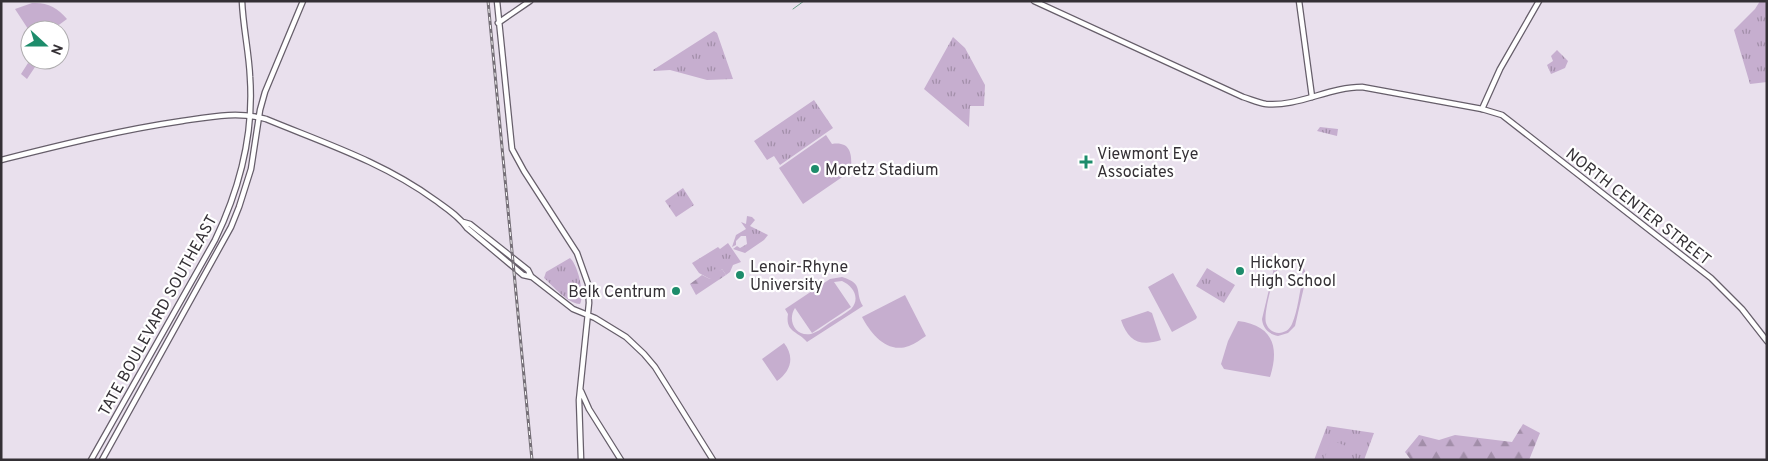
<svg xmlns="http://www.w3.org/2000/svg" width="1768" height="461" font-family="Overpass,sans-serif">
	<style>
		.grass { fill: url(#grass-tufts) }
		.forest { fill: url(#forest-firs) }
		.garden { fill: #c6aecf; fill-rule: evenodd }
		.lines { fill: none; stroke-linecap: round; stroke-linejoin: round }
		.stream { stroke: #6b9f8a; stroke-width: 1 }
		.secondary-casing { stroke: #665e6a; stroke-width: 7 }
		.primary-casing { stroke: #665e6a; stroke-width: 7 }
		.secondary { stroke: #fff; stroke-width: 4.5 }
		.primary { stroke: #fff; stroke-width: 4.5 }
		.rail-casing { stroke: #756f77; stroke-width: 3 }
		.rail { stroke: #fff; stroke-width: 1; stroke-dasharray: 4; stroke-linecap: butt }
		.poi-dot { fill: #1d8c6b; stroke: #fff; stroke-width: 2 }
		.labels { text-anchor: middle; stroke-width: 4.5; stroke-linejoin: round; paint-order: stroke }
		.poi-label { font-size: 16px; fill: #343035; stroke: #fff; text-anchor: start }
		.street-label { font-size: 16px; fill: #343035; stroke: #fff }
	</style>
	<defs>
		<pattern id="grass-tufts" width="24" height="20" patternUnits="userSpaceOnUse" patternTransform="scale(1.25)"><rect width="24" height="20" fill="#c6aecf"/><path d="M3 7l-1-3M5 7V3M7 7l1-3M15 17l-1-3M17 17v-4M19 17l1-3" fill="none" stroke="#a28ea9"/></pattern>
		<pattern id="forest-firs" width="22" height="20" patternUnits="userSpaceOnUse" patternTransform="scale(1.25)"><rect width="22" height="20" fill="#c6aecf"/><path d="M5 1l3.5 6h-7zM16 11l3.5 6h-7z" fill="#a28ea9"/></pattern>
	</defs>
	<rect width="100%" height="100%" fill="#e9e0ed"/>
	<path class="grass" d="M 1760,1 L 1767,1 L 1767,82 L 1750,84 L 1734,30 L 1755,9 Z
		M 714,31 L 717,33 L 733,79 L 707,80 L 670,70 L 654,71 L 653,70 Z
		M 953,37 L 965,48 L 985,85 L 984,106 L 970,106 L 969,127 L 924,89 Z
		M 1557,50 L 1568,61 L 1565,68 L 1551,74 L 1547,65 L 1553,61 L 1551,56 Z
		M 814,100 L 833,128 L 780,165 L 774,156 L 767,160 L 754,141 Z
		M 1320,127 L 1338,129 L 1337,136 L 1317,131 Z
		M 683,188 L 694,205 L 676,217 L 665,201 Z
		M 747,216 L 752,217 L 755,220 L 750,226 L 768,235 L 764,240 L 745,253 L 733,249 L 737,246 L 740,248 L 747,244 L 746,236 L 741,236 L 736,241 L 736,245 L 732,247 L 736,235 L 746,229 L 741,222 L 746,224 Z
		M 728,243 L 741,262 L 733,265 L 730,272 L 726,275 L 722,269 L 710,279 L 699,273 L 692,263 L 718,247 L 720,249 Z
		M 570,258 C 578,265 585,294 580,304 C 567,303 553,286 544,278 L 546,272 Z
		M 1207,268 L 1235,285 L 1224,303 L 1196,286 Z
		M 1327,426 L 1374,433 L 1364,460 L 1314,460 Z"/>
	<path class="forest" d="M 713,269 L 719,271 L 722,269 L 726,275 L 696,295 L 690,284 L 702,275 L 710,279 Z
		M 1523,424 L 1540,433 L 1529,460 L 1411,460 L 1405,452 L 1419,435 L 1439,440 L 1455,435 L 1512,442 Z"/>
	<path class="garden" d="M 32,3 C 47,2 57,7 67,19 L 52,30 L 30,30 L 30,32 L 15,9 Z
		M 28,63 L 35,67 L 27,79 L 21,74 Z
		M 826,135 L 832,144 C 852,141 852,156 851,171 L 803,204 L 779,168 Z
		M 1287,259 C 1299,260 1306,266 1306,278 L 1295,326 L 1288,333 L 1278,336 C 1269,334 1263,329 1262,319 L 1274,268 L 1278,263 ZM 1291,261 C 1299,264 1303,269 1303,278 C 1299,293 1298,310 1292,324 C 1287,336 1270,336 1266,323 C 1263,314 1274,271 1281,264 Z
		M 1173,273 L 1197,317 L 1196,319 L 1172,332 L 1148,287 Z
		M 842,277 C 865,284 854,292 863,306 L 807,342 C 798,331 785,333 788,314 L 785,309 L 830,279 ZM 842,281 C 853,286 861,298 851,309 C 845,314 837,318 831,322 C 825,326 818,332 811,334 C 795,337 787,320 795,308 L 812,333 L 851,307 L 834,282 Z
		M 905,295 L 926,336 C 921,339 915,344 909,346 C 887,354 871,334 862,317 Z
		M 1148,311 L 1152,313 L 1161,340 C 1140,347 1128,341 1121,320 Z
		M 1238,321 C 1272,325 1280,346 1270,377 L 1224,369 L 1221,364 L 1228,341 Z
		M 784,343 C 795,357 791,371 777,381 L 762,359 Z
		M 1331,440 L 1346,446 L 1341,460 L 1324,460 Z"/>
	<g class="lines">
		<path class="stream" d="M 793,9 L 804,1"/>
		<defs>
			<path id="secondary" d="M 497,1 L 512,149 L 524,171 L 577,253 L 588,284 L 589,303 L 579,400 L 581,460
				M 1299,1 L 1312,97
				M 498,23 L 530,1
				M 1482,109 L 1500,69 L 1539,1
				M 1,160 C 61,145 120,130 182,121 C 209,117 238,111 266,119 C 324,143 383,162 435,200 C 446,208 459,216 467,228 L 523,275 L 532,277 L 573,309 L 595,318 L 626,337 L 644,354 L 655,367 L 713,460
				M 463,222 L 470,224 L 528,270 L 531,276
				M 581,391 L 589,409 L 621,460"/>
			<path id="primary" d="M 1034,1 L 1243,97 C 1250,99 1258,103 1266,104 C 1298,107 1329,87 1362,87 L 1482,109 L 1502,115 L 1711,278 L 1742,309 L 1767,341
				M 91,460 L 215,240 C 239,190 254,134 250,77 C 249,52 243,27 242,1
				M 102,460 L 231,227 L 239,207 L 251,169 L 260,110 L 265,92 L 303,1"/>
		</defs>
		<use href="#secondary" class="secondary-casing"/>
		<use href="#primary" class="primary-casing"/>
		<use href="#secondary" class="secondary"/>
		<use href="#primary" class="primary"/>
		<defs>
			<path id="rail" d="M 488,1 L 532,460"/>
		</defs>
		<use href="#rail" class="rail-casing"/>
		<use href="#rail" class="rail"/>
	</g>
	<g class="poi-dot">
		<path d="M1083.5 154.5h5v5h5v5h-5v5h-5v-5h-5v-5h5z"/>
		<circle cx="815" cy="169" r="5"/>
		<circle cx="1240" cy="271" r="5"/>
		<circle cx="740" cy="275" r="5"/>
		<circle cx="676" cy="291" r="5"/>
	</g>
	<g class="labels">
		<g class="poi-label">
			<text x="1097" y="159">Viewmont Eye<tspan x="1097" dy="18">Associates</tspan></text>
			<text x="825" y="175">Moretz Stadium</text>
			<text x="1250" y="268">Hickory<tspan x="1250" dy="18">High School</tspan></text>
			<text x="750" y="272">Lenoir-Rhyne<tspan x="750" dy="18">University</tspan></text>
			<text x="666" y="297" text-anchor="end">Belk Centrum</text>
		</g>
		<g class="street-label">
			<text transform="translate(1639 206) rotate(38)" y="6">NORTH CENTER STREET</text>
			<text transform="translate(157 315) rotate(-61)" y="6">TATE BOULEVARD SOUTHEAST</text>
		</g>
	</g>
	<rect width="1768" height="461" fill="none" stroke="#343035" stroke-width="5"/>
	<g transform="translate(45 45) rotate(111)"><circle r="24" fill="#ffffff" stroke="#aeacae"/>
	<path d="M0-4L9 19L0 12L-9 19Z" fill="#1d8c6b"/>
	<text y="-8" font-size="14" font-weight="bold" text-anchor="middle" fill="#343035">N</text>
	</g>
</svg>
